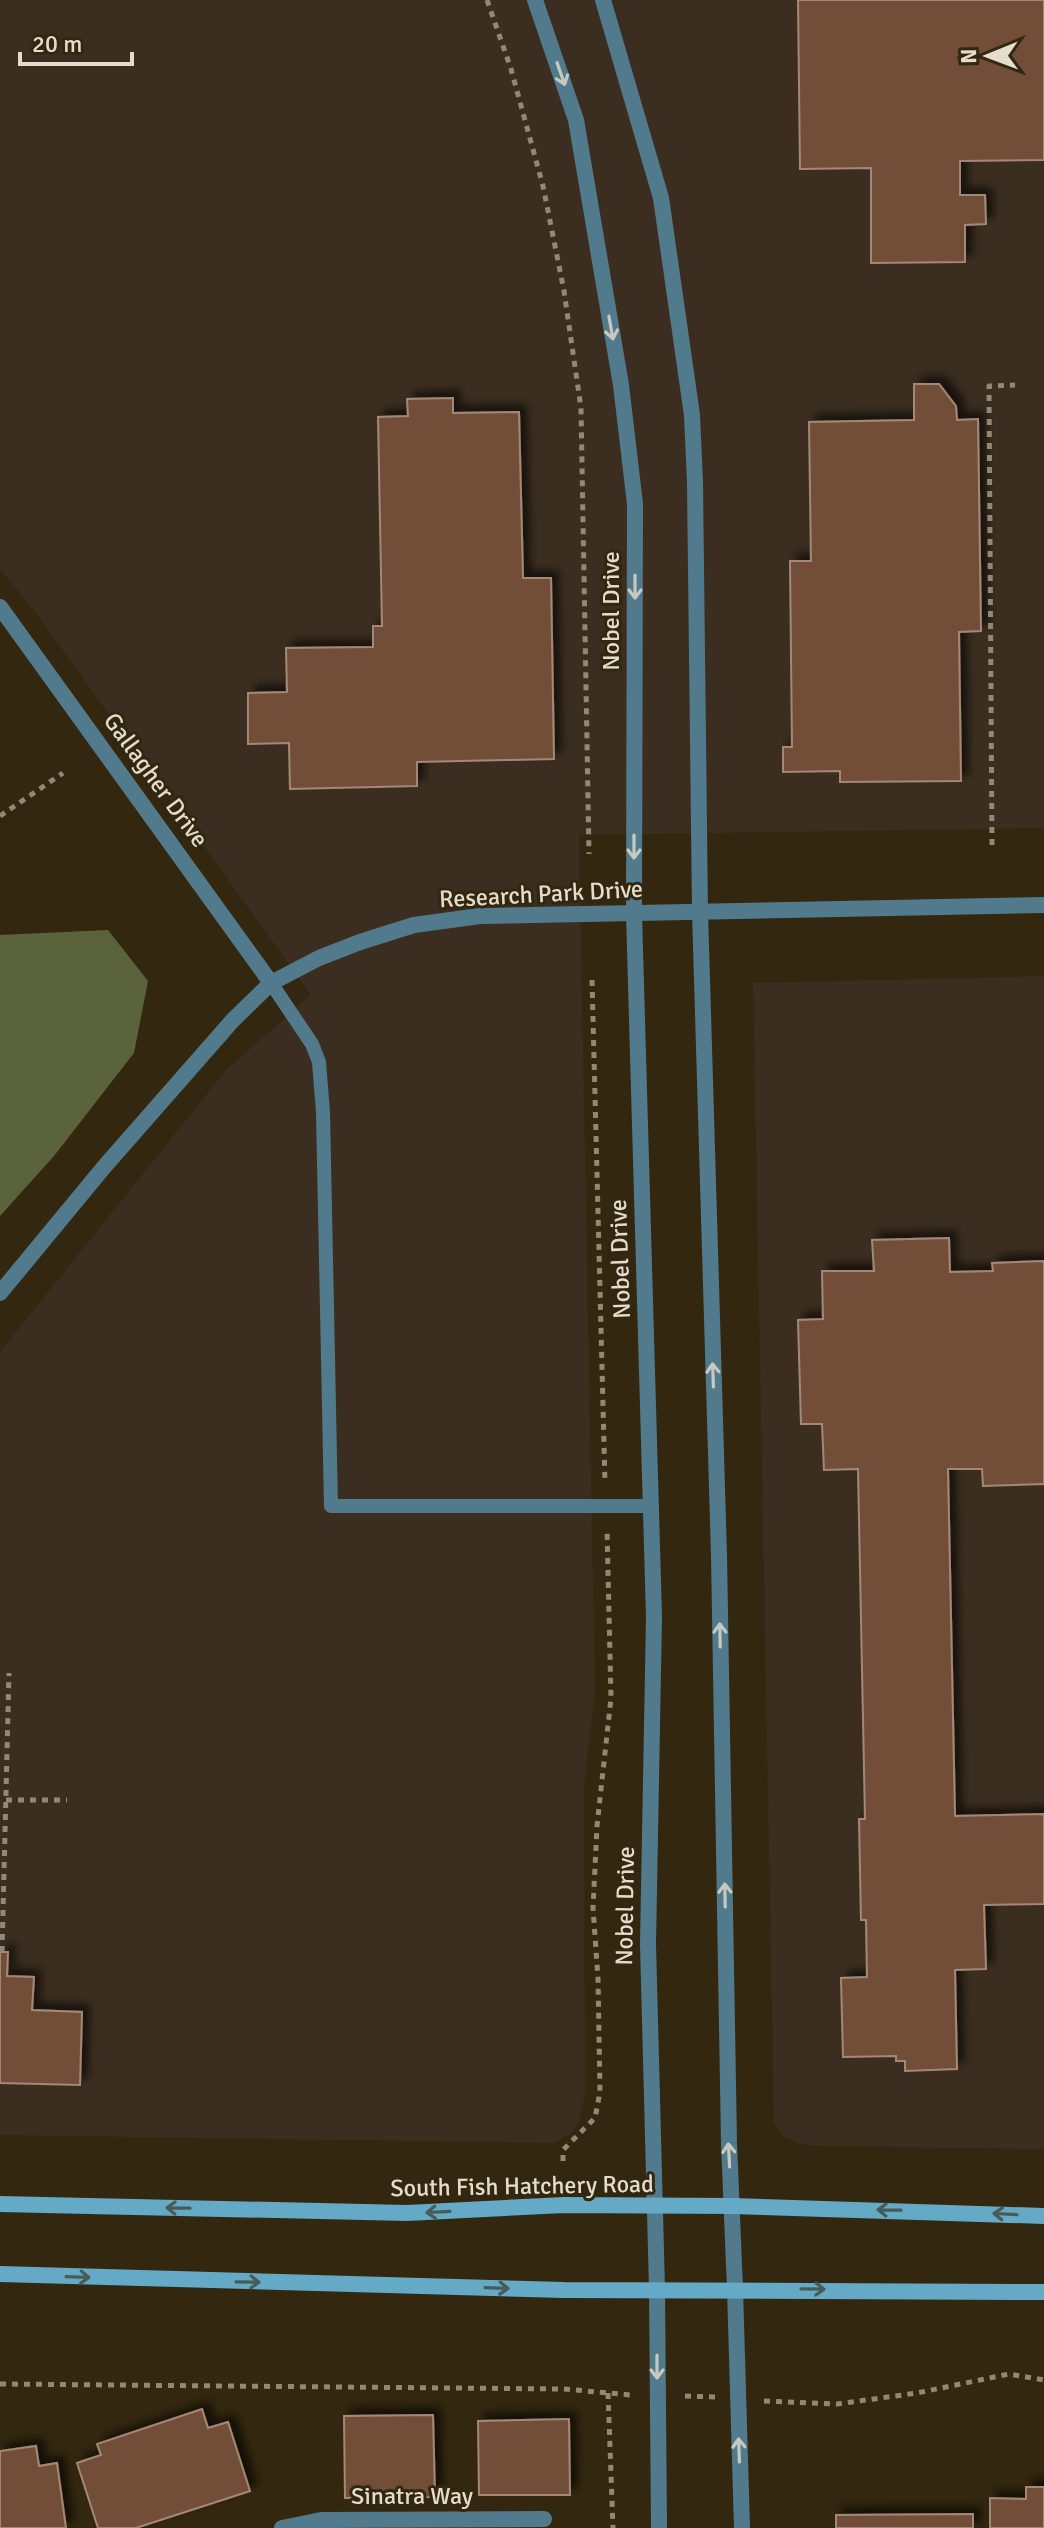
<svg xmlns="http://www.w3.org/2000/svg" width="1044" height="2528" font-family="Signika,sans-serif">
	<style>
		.commercial { fill: #3b2e20 }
		.forest { fill: #5a633c }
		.building { fill: #724e38; stroke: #a48877; stroke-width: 2; filter: url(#shadow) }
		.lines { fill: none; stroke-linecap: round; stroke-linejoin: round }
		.path { stroke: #928875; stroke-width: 5; stroke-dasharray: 6 6; stroke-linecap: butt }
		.service { stroke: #517b8c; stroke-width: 14 }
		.minor { stroke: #517b8c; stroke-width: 16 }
		.tertiary { stroke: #517b8c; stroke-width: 16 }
		.secondary { stroke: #64a9c5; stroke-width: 16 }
		.oneway { stroke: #c7c9c1 }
		.oneway2 { stroke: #475b58 }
		.labels { text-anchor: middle; stroke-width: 6; stroke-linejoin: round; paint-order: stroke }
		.street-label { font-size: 24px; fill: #e4ddce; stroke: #33270f }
	</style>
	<defs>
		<filter id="shadow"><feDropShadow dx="7" dy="-7" stdDeviation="4" flood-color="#0009"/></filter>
	</defs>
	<rect width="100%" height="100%" fill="#33270f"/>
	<path class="commercial" d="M 0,0 L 1044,0 L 1044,828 L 579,835 L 595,1692 L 584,1786 L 585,2094 L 578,2124 L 570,2134 L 554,2143 L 0,2135 L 0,1352 L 226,1070 L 311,995 L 36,613 L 0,569 Z
		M 1044,976 L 1044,2149 L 816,2146 L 797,2143 L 784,2137 L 774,2123 L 753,983 Z"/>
	<path class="forest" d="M 108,930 L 148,981 L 134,1053 L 54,1156 L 0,1216 L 0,935 Z"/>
	<path class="building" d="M 798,0 L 1044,0 L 1044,160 L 960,161 L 960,195 L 985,195 L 986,224 L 965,225 L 965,262 L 871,263 L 871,168 L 800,169 Z
		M 914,384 L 939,384 L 956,406 L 957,420 L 978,419 L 981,631 L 959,632 L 961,781 L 840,782 L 840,771 L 783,772 L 783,747 L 792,747 L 790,561 L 811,561 L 809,422 L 914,420 Z
		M 453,398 L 453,413 L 519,412 L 523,578 L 551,578 L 554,759 L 417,762 L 417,786 L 290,789 L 289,743 L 248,744 L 248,693 L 287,692 L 286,648 L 373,647 L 373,626 L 382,626 L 378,417 L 408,416 L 407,399 Z
		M 949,1238 L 950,1272 L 993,1271 L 992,1263 L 1044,1261 L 1044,1484 L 983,1486 L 982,1469 L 948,1469 L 955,1816 L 1044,1814 L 1044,1904 L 984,1905 L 986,1969 L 955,1970 L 957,2069 L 905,2071 L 905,2061 L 896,2061 L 896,2056 L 843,2057 L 841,1978 L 867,1977 L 866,1920 L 861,1920 L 859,1819 L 865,1819 L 858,1469 L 824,1470 L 822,1424 L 801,1424 L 798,1320 L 823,1319 L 822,1271 L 874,1271 L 872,1240 Z
		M 0,1952 L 8,1952 L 7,1976 L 34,1977 L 32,2010 L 82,2012 L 80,2085 L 0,2083 Z
		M 202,2409 L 208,2428 L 228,2422 L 250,2491 L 136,2528 L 98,2528 L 77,2463 L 101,2455 L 97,2444 Z
		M 433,2415 L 435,2497 L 345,2498 L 344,2416 Z
		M 569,2419 L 570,2495 L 479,2495 L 478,2421 Z
		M 36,2446 L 39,2466 L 57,2463 L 66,2528 L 0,2528 L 0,2451 Z
		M 1026,2487 L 1044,2487 L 1044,2528 L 990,2528 L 990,2498 L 1026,2499 Z
		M 973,2514 L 973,2528 L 836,2528 L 836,2515 Z"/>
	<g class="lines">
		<path class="path" d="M 487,0 L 511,69 L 543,186 L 564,291 L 581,408 L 589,854
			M 0,816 L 63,773
			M 992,845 L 989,386 L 1015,385
			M 592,980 L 605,1483
			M 6,1800 L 67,1800
			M 2,1952 L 9,1673
			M 563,2161 L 563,2150 L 595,2118 L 600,2092 L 598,1978 L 593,1908 L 597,1826 L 611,1698 L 607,1529
			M 0,2384 L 564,2389 L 631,2395
			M 608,2393 L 613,2528
			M 685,2396 L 715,2397
			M 764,2401 L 837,2404 L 917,2393 L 1009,2374 L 1044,2380"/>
		<path class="service" d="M 271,983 L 312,1044 L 319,1062 L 323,1112 L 331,1506 L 651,1506"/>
		<path class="minor" d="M 0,607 L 271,983
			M 0,1293 L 104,1167 L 233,1020 L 271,983 L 319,958 L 360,942 L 414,925 L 480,916 L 1044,905
			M 657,2289 L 659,2528
			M 735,2289 L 742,2528
			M 282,2528 L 321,2520 L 544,2519"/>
		<path class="tertiary" d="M 535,0 L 576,120 L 621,385 L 635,504 L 634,914 L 654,1617 L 648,1944 L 657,2289
			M 603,0 L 661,198 L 692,415 L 695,483 L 700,912 L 719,1555 L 729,2143 L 735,2289"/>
		<path class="secondary" d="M 0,2204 L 407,2213 L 564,2205 L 732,2206 L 1044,2216
			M 0,2274 L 564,2290 L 1044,2292"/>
	</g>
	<defs><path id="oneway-shaft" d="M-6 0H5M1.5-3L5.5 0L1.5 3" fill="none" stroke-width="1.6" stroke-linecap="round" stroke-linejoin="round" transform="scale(2)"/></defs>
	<g class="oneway">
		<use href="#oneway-shaft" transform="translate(561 74) rotate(71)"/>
		<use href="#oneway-shaft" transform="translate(611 328) rotate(80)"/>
		<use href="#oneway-shaft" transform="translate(635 587) rotate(90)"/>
		<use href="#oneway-shaft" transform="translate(634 847) rotate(90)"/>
		<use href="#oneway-shaft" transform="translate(713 1375) rotate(-92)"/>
		<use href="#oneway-shaft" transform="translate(720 1635) rotate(-91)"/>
		<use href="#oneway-shaft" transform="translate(725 1895) rotate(-91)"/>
		<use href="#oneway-shaft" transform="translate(729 2155) rotate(-93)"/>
		<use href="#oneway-shaft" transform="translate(657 2367) rotate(90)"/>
		<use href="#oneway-shaft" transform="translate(739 2450) rotate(-92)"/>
	</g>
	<g class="oneway2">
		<use href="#oneway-shaft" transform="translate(178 2208) rotate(-179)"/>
		<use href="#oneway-shaft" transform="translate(889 2210) rotate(-179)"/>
		<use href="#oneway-shaft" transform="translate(438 2212) rotate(177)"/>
		<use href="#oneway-shaft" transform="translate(1005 2214) rotate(-177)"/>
		<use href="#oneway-shaft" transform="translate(78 2277) rotate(2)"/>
		<use href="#oneway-shaft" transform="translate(248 2282) rotate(1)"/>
		<use href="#oneway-shaft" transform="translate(497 2288) rotate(2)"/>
		<use href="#oneway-shaft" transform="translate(813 2289) rotate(1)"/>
	</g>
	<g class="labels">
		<g class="street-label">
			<text transform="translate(611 611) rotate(-90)" y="8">Nobel Drive</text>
			<text transform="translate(156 780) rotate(54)" y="8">Gallagher Drive</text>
			<text transform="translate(541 894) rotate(-3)" y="8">Research Park Drive</text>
			<text transform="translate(620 1259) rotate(-92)" y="8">Nobel Drive</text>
			<text transform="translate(625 1906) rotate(-89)" y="8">Nobel Drive</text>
			<text transform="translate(522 2186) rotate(-1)" y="8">South Fish Hatchery Road</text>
			<text x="412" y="2504">Sinatra Way</text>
		</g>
	</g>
	<g transform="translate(988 56) rotate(269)" stroke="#33270f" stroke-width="6" paint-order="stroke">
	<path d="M0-6L14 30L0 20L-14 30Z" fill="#e4ddce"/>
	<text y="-12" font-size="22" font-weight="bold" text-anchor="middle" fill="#e4ddce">N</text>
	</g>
	<path d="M20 52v12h112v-12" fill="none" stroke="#e4ddce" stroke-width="4"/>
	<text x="32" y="52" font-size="24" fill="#e4ddce" stroke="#33270f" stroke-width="6" paint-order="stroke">20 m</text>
</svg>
